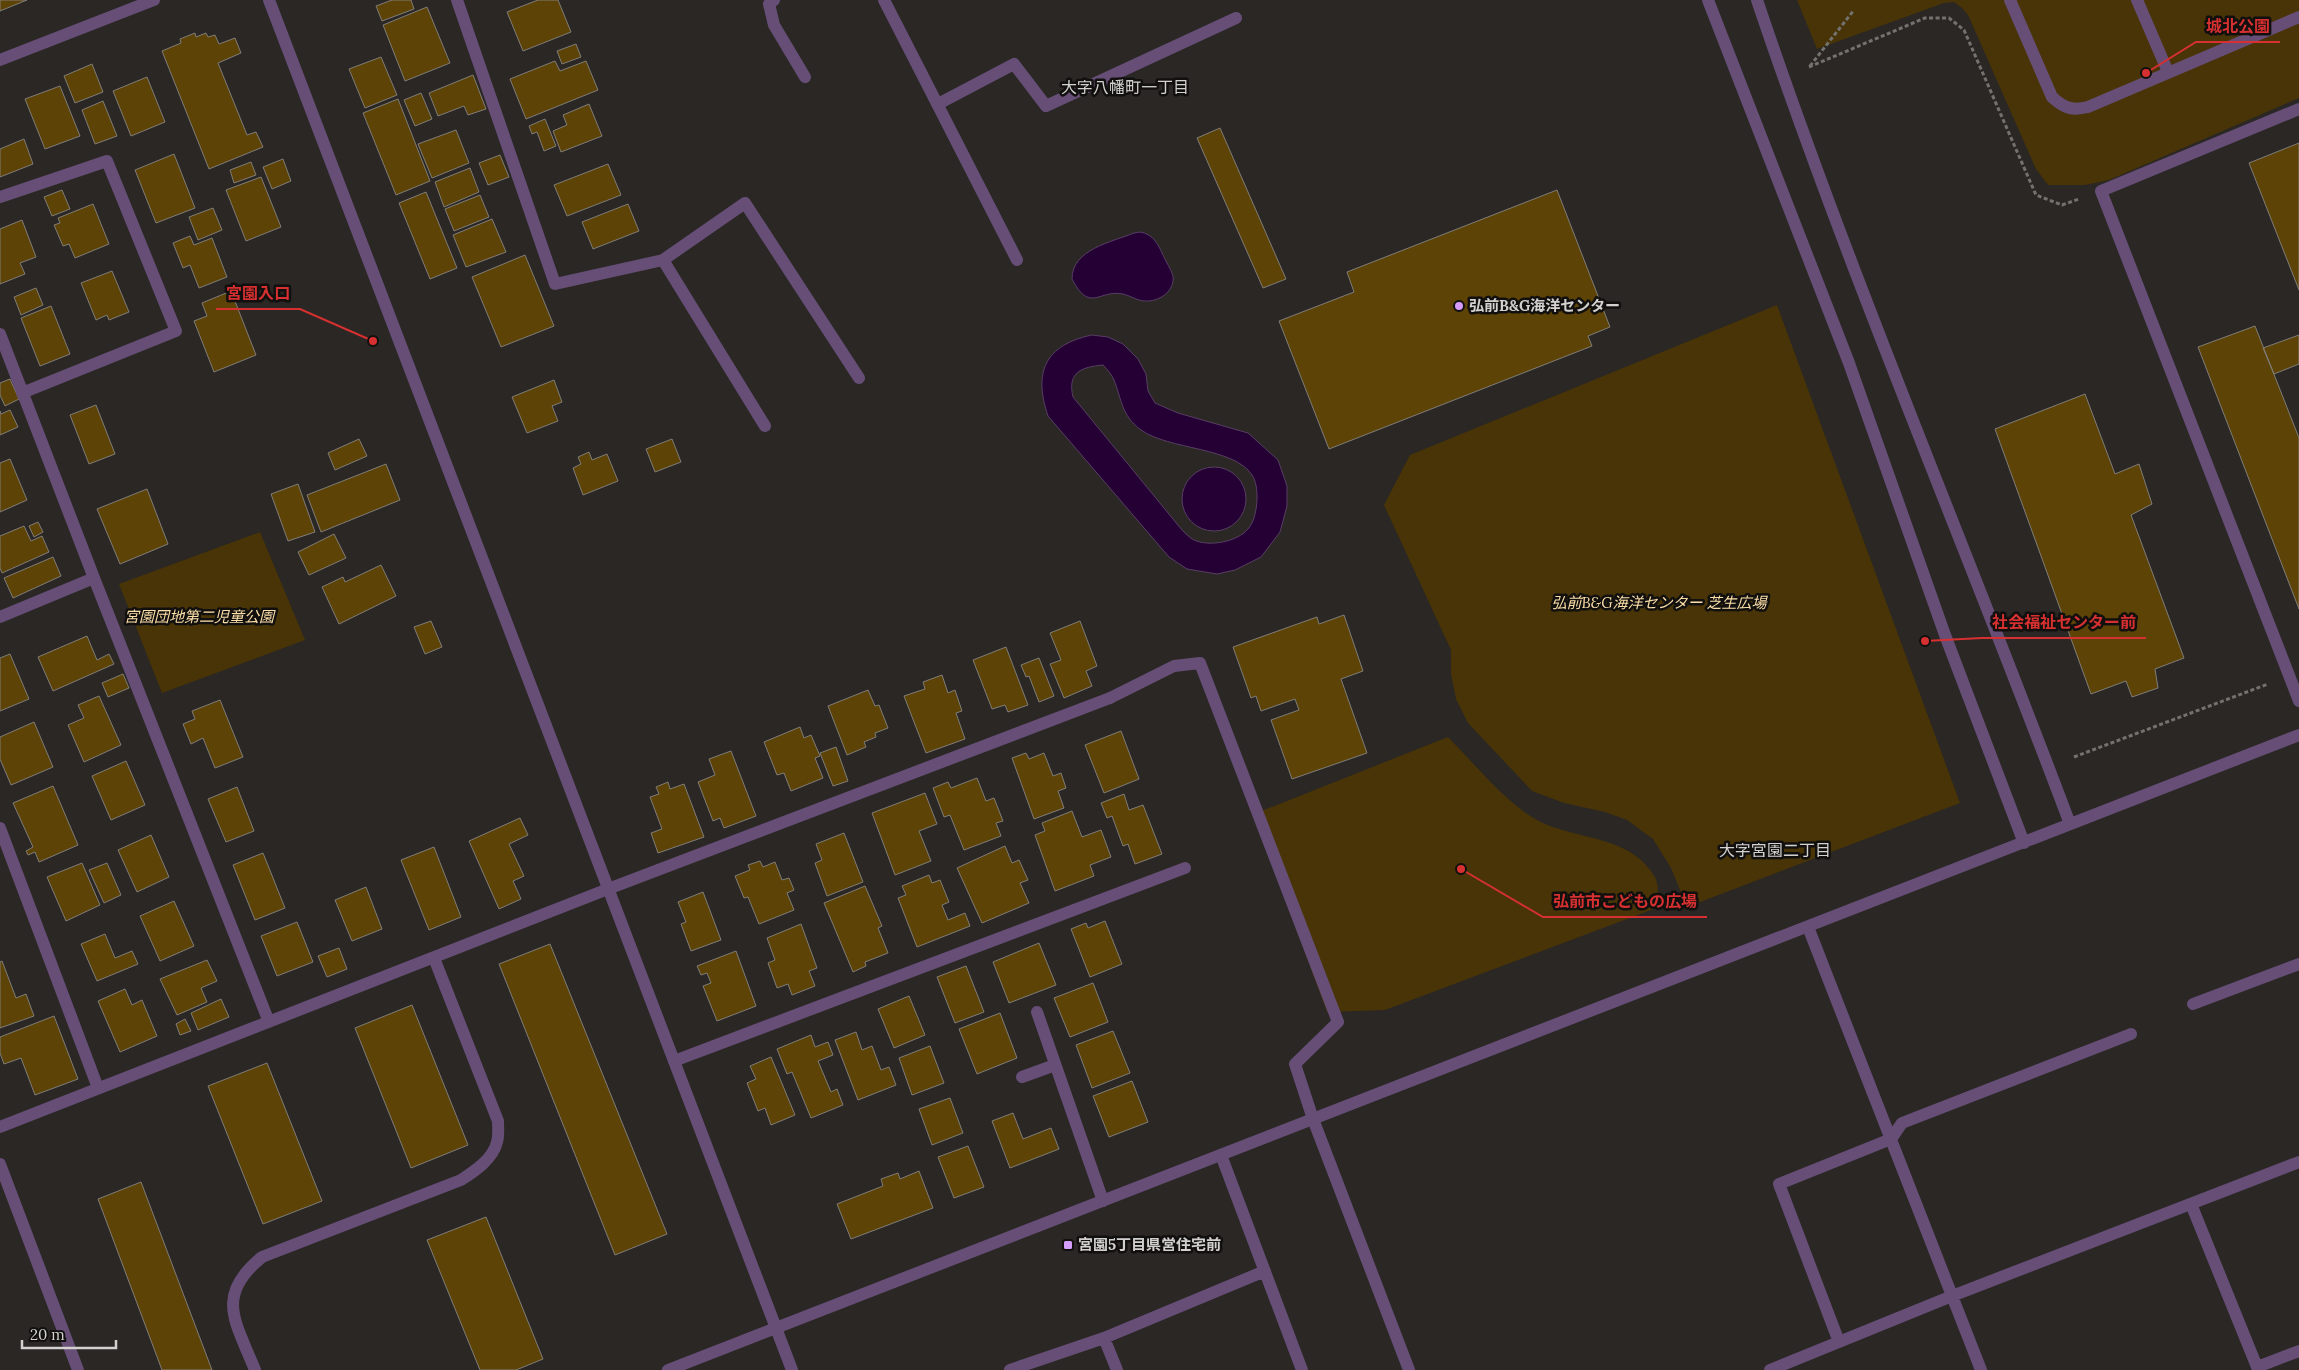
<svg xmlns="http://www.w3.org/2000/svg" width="2299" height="1370" font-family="Lora,'Noto Sans JP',serif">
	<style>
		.green { fill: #483407 }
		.water { fill: #240035; stroke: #583f63; fill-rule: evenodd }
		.building { fill: #5d4406; stroke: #807d79 }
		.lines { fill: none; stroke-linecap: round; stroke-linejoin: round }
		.path { stroke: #74726f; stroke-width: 3; stroke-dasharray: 4 2.5; stroke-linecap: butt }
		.service { stroke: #664e77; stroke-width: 12 }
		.minor { stroke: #664e77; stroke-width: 12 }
		.tertiary { stroke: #664e77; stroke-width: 12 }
		.poi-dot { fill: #d59cfb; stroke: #11100f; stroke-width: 2 }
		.labels { text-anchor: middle; stroke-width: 5; stroke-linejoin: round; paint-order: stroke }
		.poi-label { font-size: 15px; font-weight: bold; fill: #d3d1cf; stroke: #11100f; text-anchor: start }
		.park-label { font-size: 15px; font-style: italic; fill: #fbdea7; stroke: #11100f }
		.neighbourhood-label { font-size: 16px; fill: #d3d1cf; stroke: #11100f }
		.leader { fill: none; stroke: #d63030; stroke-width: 2 }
		.callout-dot { fill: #d63030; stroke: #11100f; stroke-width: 2 }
		.callout-label { font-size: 16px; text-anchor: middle; font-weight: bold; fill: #d63030; stroke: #11100f; stroke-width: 5; stroke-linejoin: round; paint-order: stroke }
	</style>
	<rect width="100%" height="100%" fill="#2a2724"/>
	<path class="green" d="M 1797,0 L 2299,0 L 2299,98 L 2109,180 L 2085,185 L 2048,185 L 2036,169 L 1968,15 L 1962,8 L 1954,2 L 1944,3 L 1817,49 Z
		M 1777,305 L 1960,803 L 1687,907 L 1671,868 L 1653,839 L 1627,820 L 1605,812 L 1564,803 L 1532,791 L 1468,723 L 1456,699 L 1451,674 L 1451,650 L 1384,505 L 1410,455 Z
		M 260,532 L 305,640 L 162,693 L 119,584 Z
		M 1448,737 C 1473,762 1507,804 1537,820 C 1576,841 1630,834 1655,877 C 1659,885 1658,899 1659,907 L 1385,1010 L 1327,1012 L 1254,814 Z"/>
	<path class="water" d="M 1140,232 C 1153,234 1158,244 1163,255 C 1166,262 1171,269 1173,276 C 1175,292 1158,302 1145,301 C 1138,301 1131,296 1123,294 C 1099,289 1090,314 1072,279 C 1072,249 1112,242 1134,233 Z
		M 1092,335 L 1108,337 L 1123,344 L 1138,359 L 1146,374 L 1148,391 L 1155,403 L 1178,413 L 1248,433 L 1278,460 L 1287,486 L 1287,506 L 1280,532 L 1261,557 L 1235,570 L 1217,574 L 1187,569 L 1169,557 L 1048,416 C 1033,372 1045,345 1092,335 ZM 1103,365 C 1107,369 1112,375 1114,380 C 1122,400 1121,415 1141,430 C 1169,450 1234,447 1252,475 C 1256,481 1257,489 1257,497 C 1257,507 1255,521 1248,529 C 1237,542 1209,547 1194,540 C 1190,538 1186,534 1182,530 L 1073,397 C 1067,372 1082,367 1103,365 Z
		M1182 499a32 32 0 1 1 64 0a32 32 0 1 1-64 0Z"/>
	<path class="building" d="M 0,0 L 27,0 L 0,11 Z
		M 392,0 L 411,0 L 414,9 L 382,21 L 376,6 Z
		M 538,0 L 558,0 L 571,32 L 523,51 L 507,12 Z
		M 427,7 L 450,63 L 405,81 L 383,25 Z
		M 195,33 L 196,37 L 206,33 L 208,37 L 215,35 L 219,44 L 235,38 L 241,53 L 218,63 L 247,135 L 256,132 L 263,147 L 209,169 L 162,51 L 181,43 L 180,39 Z
		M 576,44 L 581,57 L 562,64 L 557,51 Z
		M 381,57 L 397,95 L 365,108 L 349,69 Z
		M 555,61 L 560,71 L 586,61 L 598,90 L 526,119 L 510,79 Z
		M 92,64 L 103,92 L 75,103 L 64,76 Z
		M 473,75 L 486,109 L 468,115 L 464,106 L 438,116 L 429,93 Z
		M 147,77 L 165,122 L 131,136 L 113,91 Z
		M 60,86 L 80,136 L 45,149 L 25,99 Z
		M 421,93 L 432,119 L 415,126 L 404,100 Z
		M 398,99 L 430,181 L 396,195 L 363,113 Z
		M 103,101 L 117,136 L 95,144 L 82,110 Z
		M 589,104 L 602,136 L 561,152 L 553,131 L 567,125 L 563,115 Z
		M 545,119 L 556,146 L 544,151 L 537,132 L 532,134 L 529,126 Z
		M 1220,128 L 1286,279 L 1263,288 L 1197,138 Z
		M 456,130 L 469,163 L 432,178 L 418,144 Z
		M 24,139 L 33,164 L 0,177 L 0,149 Z
		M 2299,143 L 2299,290 L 2249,163 Z
		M 174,154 L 195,208 L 156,223 L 135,170 Z
		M 500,155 L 509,177 L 488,185 L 479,163 Z
		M 283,159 L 291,181 L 272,189 L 263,167 Z
		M 251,162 L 256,175 L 234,183 L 230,170 Z
		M 608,164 L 621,195 L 567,216 L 554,185 Z
		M 470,168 L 479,192 L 444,207 L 435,182 Z
		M 261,177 L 281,227 L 246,241 L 226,190 Z
		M 62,190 L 70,209 L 52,216 L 44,197 Z
		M 1557,190 L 1610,327 L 1588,336 L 1592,346 L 1329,449 L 1279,321 L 1354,292 L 1347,272 Z
		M 426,192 L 457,268 L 430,279 L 399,203 Z
		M 480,195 L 489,217 L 454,231 L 445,209 Z
		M 93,204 L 109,244 L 75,258 L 69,244 L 63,246 L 54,225 L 60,223 L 58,218 Z
		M 628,204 L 639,231 L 593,249 L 582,222 Z
		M 213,208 L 222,230 L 198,240 L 189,217 Z
		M 492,219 L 506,252 L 466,267 L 453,235 Z
		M 22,220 L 36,257 L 20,263 L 25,274 L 0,284 L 0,229 Z
		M 190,236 L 194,245 L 212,238 L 227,277 L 199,288 L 190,265 L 183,268 L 173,243 Z
		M 525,255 L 554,326 L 501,347 L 472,277 Z
		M 112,271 L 129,312 L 109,320 L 107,315 L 96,320 L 81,283 Z
		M 36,288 L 43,305 L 21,315 L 14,297 Z
		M 231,291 L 256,355 L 214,372 L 194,321 L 207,316 L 202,303 Z
		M 51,306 L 70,354 L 40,366 L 21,318 Z
		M 2255,326 L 2299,438 L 2299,609 L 2198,347 Z
		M 2299,335 L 2299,364 L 2274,374 L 2263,348 Z
		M 10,379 L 19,399 L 5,406 L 0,395 L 0,383 Z
		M 554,380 L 562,402 L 552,406 L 558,421 L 527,433 L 512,397 Z
		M 2085,394 L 2115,474 L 2139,464 L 2152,504 L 2131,515 L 2184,658 L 2155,669 L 2158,688 L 2132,697 L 2126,681 L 2091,694 L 1995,429 Z
		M 96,405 L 115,454 L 89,464 L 70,415 Z
		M 10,410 L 18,427 L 0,435 L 0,411 L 1,414 Z
		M 359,439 L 367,456 L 335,470 L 328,453 Z
		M 672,439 L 681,462 L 655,472 L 646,449 Z
		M 589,452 L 592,460 L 607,454 L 618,481 L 583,495 L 573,468 L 581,464 L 578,457 Z
		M 10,459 L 27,500 L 0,512 L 0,463 Z
		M 386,464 L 400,500 L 321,532 L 307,495 Z
		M 298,484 L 315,532 L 288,541 L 271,494 Z
		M 147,489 L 168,544 L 120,564 L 97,509 Z
		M 38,522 L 43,532 L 34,537 L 29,526 Z
		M 24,526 L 31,541 L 42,536 L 49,552 L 2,573 L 0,568 L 0,536 Z
		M 334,534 L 346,558 L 309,575 L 298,552 Z
		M 53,557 L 61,576 L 13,598 L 4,578 Z
		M 381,565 L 396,596 L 339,624 L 322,587 L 343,577 L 345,582 Z
		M 1344,615 L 1363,671 L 1341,679 L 1367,753 L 1292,779 L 1271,720 L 1299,710 L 1295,699 L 1261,711 L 1256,696 L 1251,698 L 1233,647 L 1317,617 L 1319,624 Z
		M 431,621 L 442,647 L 425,654 L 414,627 Z
		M 1080,621 L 1097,666 L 1086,671 L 1092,686 L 1064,698 L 1050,664 L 1061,660 L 1050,633 Z
		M 87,636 L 97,660 L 109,654 L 114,664 L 53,691 L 38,657 Z
		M 1006,647 L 1028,705 L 1008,712 L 1005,705 L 992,709 L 973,660 Z
		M 10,654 L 29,699 L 0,711 L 0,658 Z
		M 1039,658 L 1054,696 L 1039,702 L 1029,676 L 1026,677 L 1021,665 Z
		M 123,674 L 129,688 L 108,697 L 102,683 Z
		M 942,675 L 948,693 L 955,690 L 962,711 L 956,713 L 965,739 L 926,753 L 904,696 L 925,689 L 923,682 Z
		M 868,690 L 875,706 L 879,705 L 888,728 L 875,733 L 876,737 L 864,742 L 866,747 L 847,755 L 828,706 Z
		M 99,696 L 121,745 L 84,762 L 68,725 L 84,718 L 78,705 Z
		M 220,700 L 243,757 L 215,768 L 203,738 L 191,744 L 183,724 L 195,719 L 192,711 Z
		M 34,722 L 53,767 L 11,785 L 0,759 L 0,737 Z
		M 800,727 L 804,738 L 811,735 L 820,756 L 815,758 L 823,778 L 791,791 L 784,773 L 777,775 L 764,742 Z
		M 1121,731 L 1139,779 L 1104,793 L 1085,745 Z
		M 836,747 L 848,781 L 833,786 L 820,753 Z
		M 731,751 L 756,816 L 724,828 L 720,818 L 713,821 L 698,782 L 715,775 L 709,759 Z
		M 1026,753 L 1029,759 L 1044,753 L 1053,776 L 1061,773 L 1066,788 L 1058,791 L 1064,808 L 1034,819 L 1012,758 Z
		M 126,761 L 145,805 L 111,820 L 92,776 Z
		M 977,778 L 986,801 L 994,798 L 1003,821 L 996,823 L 1001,836 L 964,850 L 950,815 L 944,817 L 933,788 L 948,782 L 951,788 Z
		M 668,782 L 670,789 L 684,784 L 704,837 L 658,853 L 651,833 L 662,829 L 650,797 L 659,794 L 656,787 Z
		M 53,786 L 78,845 L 39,862 L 35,852 L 28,855 L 26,851 L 33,847 L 13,803 Z
		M 237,787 L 254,831 L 226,842 L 208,799 Z
		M 925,793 L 937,824 L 919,831 L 931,861 L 895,875 L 872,813 Z
		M 1124,794 L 1129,810 L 1143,805 L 1162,854 L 1135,864 L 1128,844 L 1123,846 L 1112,816 L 1107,818 L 1101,803 Z
		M 1072,811 L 1082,837 L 1101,830 L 1111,857 L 1090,865 L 1094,876 L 1055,891 L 1035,835 L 1045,831 L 1042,823 Z
		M 520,818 L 528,835 L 509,844 L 524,876 L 513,881 L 521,899 L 499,909 L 469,841 Z
		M 844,833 L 863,882 L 827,896 L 815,863 L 822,860 L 816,844 Z
		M 151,835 L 169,877 L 137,892 L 118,850 Z
		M 1005,846 L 1012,863 L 1019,860 L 1028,880 L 1020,883 L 1029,903 L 982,923 L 957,868 Z
		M 434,847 L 461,917 L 429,930 L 401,860 Z
		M 263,853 L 285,908 L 255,920 L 233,865 Z
		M 760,861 L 763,867 L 775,862 L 782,880 L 789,878 L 794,890 L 787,893 L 794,910 L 759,924 L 748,897 L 744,898 L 735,876 L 750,870 L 748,865 Z
		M 82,863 L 100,905 L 66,921 L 47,877 Z
		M 107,863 L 121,895 L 104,903 L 89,870 Z
		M 929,875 L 932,883 L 940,880 L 949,902 L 942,905 L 948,920 L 965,913 L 970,926 L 917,947 L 898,898 L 906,895 L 902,886 Z
		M 865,886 L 882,926 L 878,928 L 888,953 L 865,962 L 866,966 L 853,972 L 824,903 Z
		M 366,887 L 382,929 L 352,941 L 335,900 Z
		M 703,892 L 721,940 L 691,951 L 681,924 L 686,922 L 678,902 Z
		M 174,901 L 194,946 L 160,961 L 140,916 Z
		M 1105,921 L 1122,964 L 1090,977 L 1071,929 L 1086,923 L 1088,928 Z
		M 297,922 L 313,962 L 277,976 L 261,936 Z
		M 801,924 L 817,968 L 809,971 L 815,986 L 792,995 L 788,984 L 777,988 L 768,963 L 775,960 L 767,938 Z
		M 105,934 L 115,958 L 132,951 L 138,964 L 97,981 L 81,944 Z
		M 1039,943 L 1056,985 L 1009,1003 L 993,962 Z
		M 550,944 L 667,1234 L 615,1255 L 499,964 Z
		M 339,948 L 347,969 L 327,977 L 318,956 Z
		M 736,951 L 756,1006 L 717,1021 L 703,986 L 711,983 L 707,973 L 701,975 L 697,966 Z
		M 207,960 L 217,981 L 201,988 L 207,1002 L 177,1015 L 160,979 Z
		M 2,961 L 16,998 L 26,994 L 34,1016 L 0,1028 L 0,962 Z
		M 966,966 L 984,1012 L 955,1023 L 937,977 Z
		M 1093,983 L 1108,1022 L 1070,1037 L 1054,998 Z
		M 125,989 L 132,1005 L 142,1000 L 157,1036 L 120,1052 L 98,1001 Z
		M 909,996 L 925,1035 L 894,1048 L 878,1009 Z
		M 221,999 L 229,1017 L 198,1030 L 191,1013 Z
		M 412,1005 L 468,1145 L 411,1168 L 355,1028 Z
		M 1000,1013 L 1017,1058 L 977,1074 L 959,1029 Z
		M 54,1016 L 78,1079 L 35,1095 L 21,1058 L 4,1064 L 0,1053 L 0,1037 Z
		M 185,1019 L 191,1031 L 180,1035 L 176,1024 Z
		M 1113,1031 L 1130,1073 L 1092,1088 L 1076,1045 Z
		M 856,1032 L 862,1050 L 872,1046 L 881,1070 L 889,1067 L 896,1085 L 858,1100 L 835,1040 Z
		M 811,1035 L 815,1047 L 828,1042 L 833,1055 L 818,1061 L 831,1092 L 837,1089 L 843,1105 L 811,1118 L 792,1072 L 787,1074 L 777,1049 Z
		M 930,1046 L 944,1083 L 912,1095 L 899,1058 Z
		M 771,1057 L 795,1115 L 771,1125 L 765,1108 L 758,1111 L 747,1083 L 756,1079 L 750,1066 Z
		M 267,1063 L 322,1201 L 263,1224 L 208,1086 Z
		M 1132,1081 L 1148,1122 L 1109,1137 L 1093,1096 Z
		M 950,1098 L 963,1133 L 932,1145 L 919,1109 Z
		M 1013,1113 L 1023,1139 L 1051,1128 L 1059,1149 L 1010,1168 L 992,1121 Z
		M 968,1146 L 984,1187 L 954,1198 L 938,1157 Z
		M 919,1171 L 933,1208 L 851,1239 L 837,1204 L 883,1186 L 881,1179 L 898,1173 L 900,1179 Z
		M 141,1182 L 212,1370 L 162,1370 L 98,1199 Z
		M 486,1217 L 543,1359 L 516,1370 L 480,1370 L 427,1240 Z"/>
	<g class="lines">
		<path class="path" d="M 1810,66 L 1854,10
			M 1809,67 L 1925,18 L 1949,18 L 1964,30 L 2036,195 L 2062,205 L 2079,199
			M 2074,757 L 2268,684"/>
		<path class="service" d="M 457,0 L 555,284 L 663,260 L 745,203 L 859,378
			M 774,0 L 769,4 L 774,25 L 805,77
			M 2010,0 L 2052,97 C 2064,108 2072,111 2088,107 L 2299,17
			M 2137,0 L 2168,72
			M 938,104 L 1014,64 L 1046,106 L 1236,18
			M 663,260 L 765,426
			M 1110,698 L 1174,666 L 1200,663 L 1338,1022 L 1295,1064 L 1313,1119"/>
		<path class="minor" d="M 884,0 L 1017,260
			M 2299,109 L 2101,191 L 2299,701
			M 0,197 L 107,161 L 176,331 L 22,393
			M 0,334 L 94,578 L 269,1022
			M 0,617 L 94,578
			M 0,828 L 98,1088
			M 1808,927 L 1981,1370
			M 2193,1004 L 2299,964
			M 1037,1012 L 1103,1201
			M 674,1061 L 1185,868
			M 1022,1077 L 1055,1065
			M 1313,1119 L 1409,1370
			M 0,1127 L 608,889 L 1110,698
			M 1221,1155 L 1302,1370
			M 0,1164 L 78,1370
			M 2191,1204 L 2257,1367 L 2299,1351
			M 1104,1338 L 1117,1370
			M 1839,1342 L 1779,1184 L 1891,1139 L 1902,1123 L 2131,1034
			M 255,1370 C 236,1322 214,1296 262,1257 L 461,1180 C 475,1171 493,1159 497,1142 C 499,1136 498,1128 498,1121 L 434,958
			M 1010,1370 L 1104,1338 L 1265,1271
			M 1770,1370 L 1952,1296 L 2299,1162"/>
		<path class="tertiary" d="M 269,0 L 792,1370
			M 1708,0 L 1849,363 L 1945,635 L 2024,843
			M 1757,0 C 1851,279 1967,549 2070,824
			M 0,60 L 154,0
			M 668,1370 L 2299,735"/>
	</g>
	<g class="poi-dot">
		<circle cx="1459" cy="306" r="5"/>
		<rect x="1063" y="1240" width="10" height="10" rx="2.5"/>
	</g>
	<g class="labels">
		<g class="poi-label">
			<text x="1469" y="311">弘前B&amp;G海洋センター</text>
			<text x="1078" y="1250">宮園5丁目県営住宅前</text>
		</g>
		<g class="park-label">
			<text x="1659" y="608">弘前B&amp;G海洋センター 芝生広場</text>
			<text x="199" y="622">宮園団地第二児童公園</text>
		</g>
		<g class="neighbourhood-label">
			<text x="1125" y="93">大字八幡町一丁目</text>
			<text x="1775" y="856">大字宮園二丁目</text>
		</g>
	</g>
	<path class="leader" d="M2146 73L2196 42H2280M373 341L300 309H216M1925 641L1982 638H2146M1461 869L1543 917H1707"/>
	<g class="callout-dot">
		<circle cx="2146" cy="73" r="5"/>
		<circle cx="373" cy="341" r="5"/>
		<circle cx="1925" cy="641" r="5"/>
		<circle cx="1461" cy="869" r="5"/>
	</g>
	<g class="callout-label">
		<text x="2238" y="32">城北公園</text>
		<text x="258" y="299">宮園入口</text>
		<text x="2064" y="628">社会福祉センター前</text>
		<text x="1625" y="907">弘前市こどもの広場</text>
	</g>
	<path d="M22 1340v8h94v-8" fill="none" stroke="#d3d1cf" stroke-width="2.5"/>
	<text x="30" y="1340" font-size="15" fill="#d3d1cf" stroke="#11100f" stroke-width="4" paint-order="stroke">20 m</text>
</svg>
